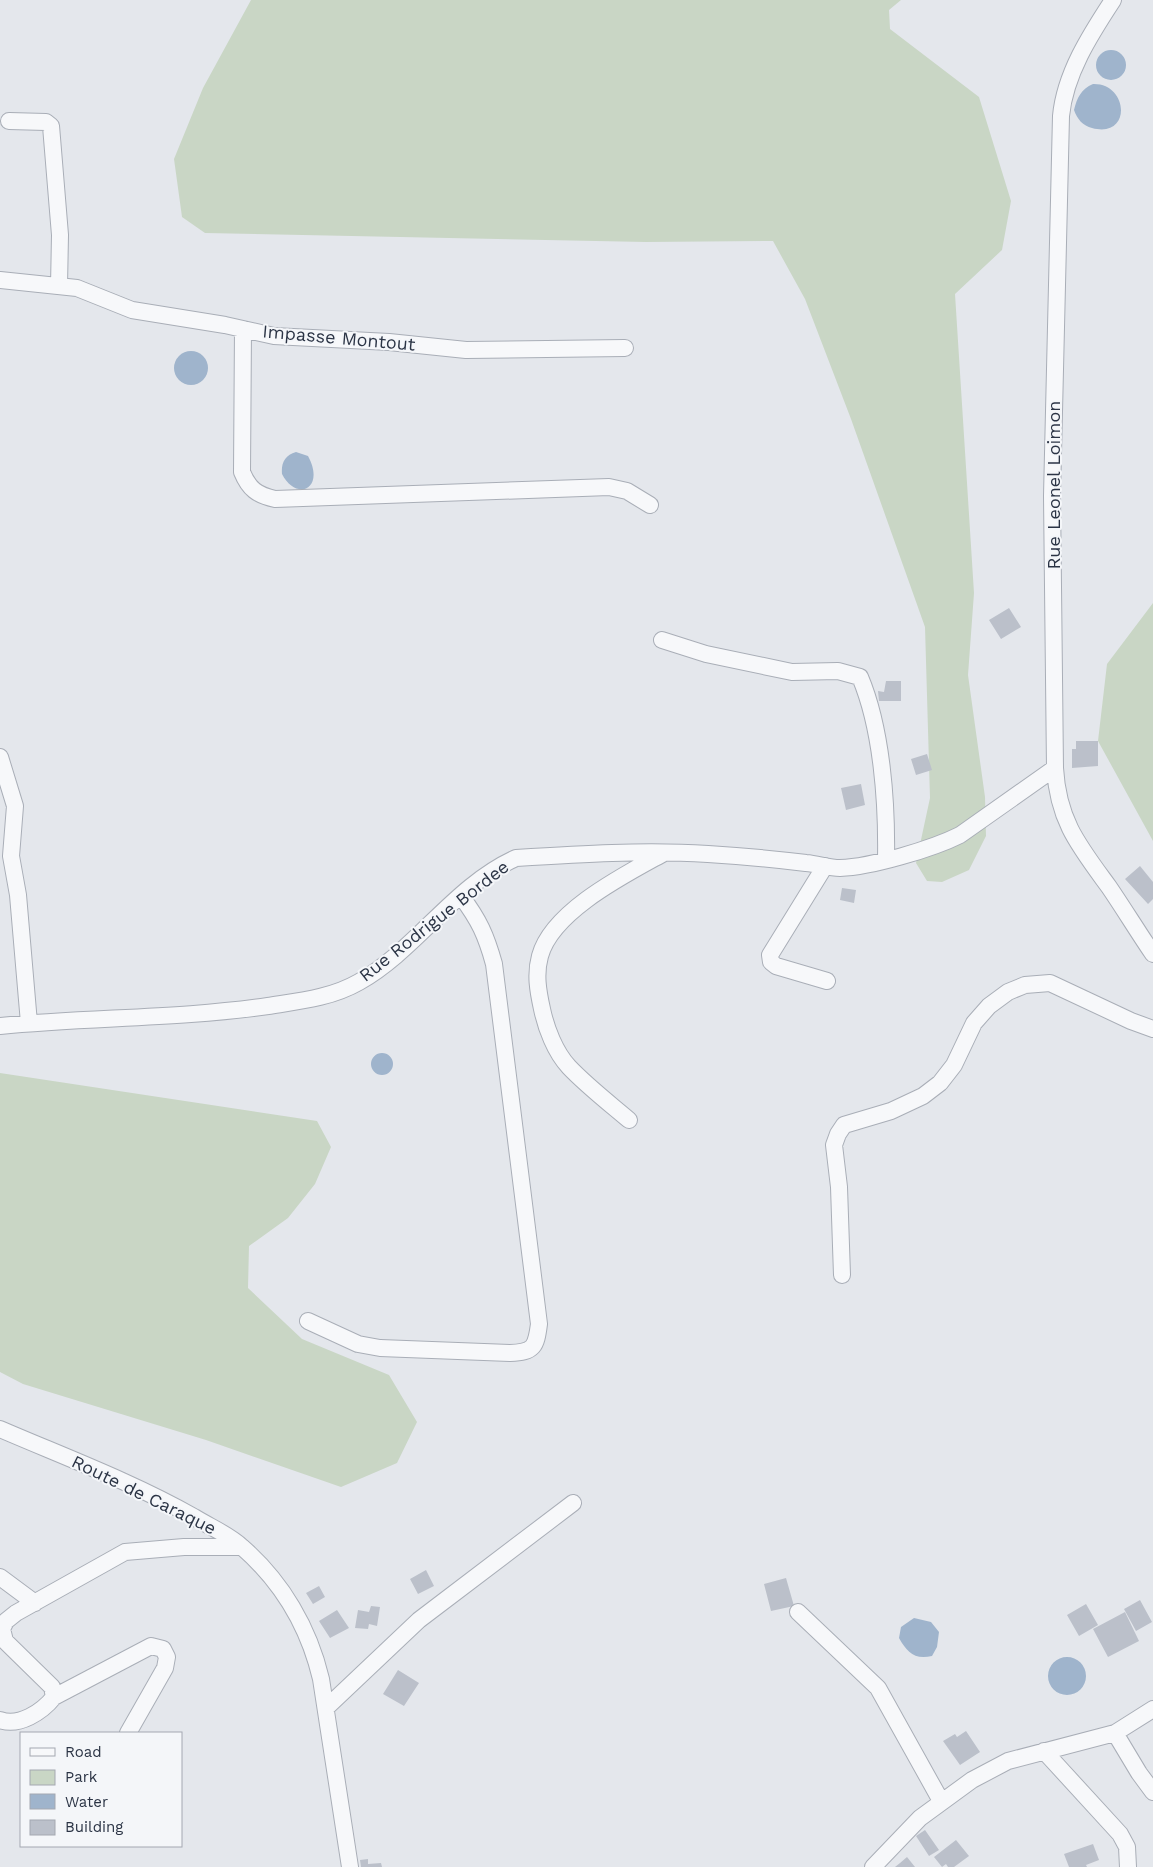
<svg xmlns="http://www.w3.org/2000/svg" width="1153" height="1867" font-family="'Work Sans',sans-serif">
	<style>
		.green { fill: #c9d6c5 }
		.water { fill: #9fb4cc }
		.building { fill: #bbc0ca }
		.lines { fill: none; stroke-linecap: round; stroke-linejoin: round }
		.minor-casing { stroke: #a9aeb7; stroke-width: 18 }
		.minor { stroke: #f7f8fa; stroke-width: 16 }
		.labels { text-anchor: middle; stroke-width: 4; stroke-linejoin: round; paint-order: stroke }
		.street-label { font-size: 18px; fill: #2b3445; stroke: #f4f6f9 }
	</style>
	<rect width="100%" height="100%" fill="#e4e7ec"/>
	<path class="green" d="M 251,0 L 901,0 L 889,10 L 890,29 L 979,97 L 1011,201 L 1002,250 L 955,294 L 974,593 L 968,675 L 985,797 L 986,836 L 969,870 L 942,882 L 927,881 L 916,863 L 930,798 L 925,627 L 851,419 L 805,299 L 773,241 L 646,242 L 205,233 L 182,217 L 174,159 L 203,88 Z
		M 1153,603 L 1153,841 L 1098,741 L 1107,664 Z
		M 0,1073 L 317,1121 L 331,1147 L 315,1184 L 288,1218 L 249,1246 L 248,1288 L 302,1339 L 389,1375 L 417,1422 L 397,1463 L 341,1487 L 206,1440 L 23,1384 L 0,1372 Z"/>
	<path class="water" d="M1096 65a15 15 0 1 1 30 0a15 15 0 1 1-30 0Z
		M 1093,84 C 1129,83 1132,139 1092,128 C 1083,126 1077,119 1074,110 C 1077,98 1081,89 1093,84 Z
		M174 368a17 17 0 1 1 34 0a17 17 0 1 1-34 0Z
		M 296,452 L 308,456 C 326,489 296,502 282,474 C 281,463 285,455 296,452 Z
		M371 1064a11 11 0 1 1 22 0a11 11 0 1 1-22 0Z
		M 914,1618 L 931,1622 L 939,1632 L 937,1647 L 932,1656 C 914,1660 907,1652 899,1638 L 901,1627 Z
		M1048 1676a19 19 0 1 1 38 0a19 19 0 1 1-38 0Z"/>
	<path class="building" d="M 1009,608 L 1021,627 L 1001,639 L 989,620 Z
		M 886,681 L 901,681 L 901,701 L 879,701 L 878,691 L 884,692 Z
		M 1076,741 L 1098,741 L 1098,766 L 1072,768 L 1072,749 L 1076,749 Z
		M 927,754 L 932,770 L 916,775 L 911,759 Z
		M 861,784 L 865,805 L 846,810 L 841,788 Z
		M 1140,866 L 1153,882 L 1153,899 L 1148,904 L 1125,879 Z
		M 842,888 L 856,890 L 854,903 L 840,900 Z
		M 426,1570 L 434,1586 L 418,1594 L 410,1579 Z
		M 786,1578 L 794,1606 L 771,1611 L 764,1584 Z
		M 319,1586 L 325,1597 L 313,1604 L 306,1593 Z
		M 1140,1600 L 1152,1622 L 1136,1631 L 1124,1609 Z
		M 1086,1604 L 1098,1625 L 1079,1636 L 1067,1615 Z
		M 371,1606 L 380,1607 L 377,1626 L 369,1624 L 368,1629 L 355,1628 L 358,1610 L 369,1612 Z
		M 337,1610 L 349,1628 L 330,1638 L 319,1621 Z
		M 1125,1612 L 1139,1641 L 1108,1657 L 1093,1629 Z
		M 398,1670 L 419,1683 L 404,1706 L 383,1694 Z
		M 966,1731 L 980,1752 L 960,1765 L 943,1741 L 955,1734 L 957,1737 Z
		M 925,1830 L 939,1850 L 929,1856 L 916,1836 Z
		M 956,1840 L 969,1856 L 954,1867 L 948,1867 L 946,1864 L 942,1867 L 934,1857 Z
		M 1093,1844 L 1099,1860 L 1086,1865 L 1087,1867 L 1069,1867 L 1064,1854 Z
		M 907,1857 L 915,1867 L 895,1867 L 900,1863 Z
		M 368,1859 L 368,1864 L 381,1863 L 382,1867 L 361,1867 L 360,1860 Z"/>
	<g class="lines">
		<defs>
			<path id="minor" d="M 1113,0 C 1090,35 1065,74 1061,116 L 1052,496 L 1055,768 C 1058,821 1079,846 1109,887 C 1124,909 1138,932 1153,954
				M 9,121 L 46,122 L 51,126 L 60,235 L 59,286
				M 0,280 L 77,288 L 132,310 L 225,325 L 274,336 L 389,342 L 466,350 L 625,348
				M 243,329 L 242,472 C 249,489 257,495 275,499 L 609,487 L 627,491 L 650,505
				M 662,640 L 706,654 L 792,672 L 838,671 L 860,677 C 882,729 887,803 886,859
				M 0,757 L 15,806 L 11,856 L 18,895 L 29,1023
				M 825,866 L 770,955 L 771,962 L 776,966 L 827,981
				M 0,1026 C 89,1017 179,1019 268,1006 C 300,1001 331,998 359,982 C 417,949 454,886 516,858 C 580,854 644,850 708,854 C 741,856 774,859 806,863 C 818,864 829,868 840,868 C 871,867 932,849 960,835 L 1055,768
				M 629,1120 C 609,1103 587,1086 569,1067 C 555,1052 546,1028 542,1009 C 538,991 535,974 540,956 C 552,911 626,874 664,853
				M 842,1275 L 839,1187 L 834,1145 L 838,1134 L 844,1125 L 891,1111 L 923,1096 L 940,1083 L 954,1065 L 974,1023 L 989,1006 L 1008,992 L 1025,985 L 1050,983 L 1131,1021 L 1153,1029
				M 308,1321 L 358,1344 L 380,1348 L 510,1353 C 534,1352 536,1347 539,1324 L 494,964 C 486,935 479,920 461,896
				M 0,1429 C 65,1457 132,1482 194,1517 C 210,1527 228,1534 242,1547 C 282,1582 309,1628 321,1679 L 350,1867
				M 0,1577 L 35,1603
				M 798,1612 L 878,1688 L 941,1801
				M 54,1697 L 151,1646 L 163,1649 L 167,1657 L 165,1668 L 128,1733
				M 326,1708 L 419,1620 L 573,1503
				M 0,1720 C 19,1727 42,1712 54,1697 L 52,1687 L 5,1641 L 2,1629 L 6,1621 L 16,1613 L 125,1552 L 184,1547 L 242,1547
				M 1115,1733 L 1139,1773 L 1153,1792
				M 1044,1751 L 1120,1834 L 1127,1847 L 1128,1867
				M 873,1867 L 920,1818 L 972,1780 L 1008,1761 L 1115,1733 L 1153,1709"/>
		</defs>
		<use href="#minor" class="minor-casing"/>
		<use href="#minor" class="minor"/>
	</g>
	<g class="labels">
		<g class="street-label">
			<text transform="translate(339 338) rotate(5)" y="6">Impasse Montout</text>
			<text transform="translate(1054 485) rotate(-90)" y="6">Rue Leonel Loimon</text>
			<text transform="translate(434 921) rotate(-38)" y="6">Rue Rodrigue Bordee</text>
			<text transform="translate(144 1495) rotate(26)" y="6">Route de Caraque</text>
		</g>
	</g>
	<rect x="20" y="1732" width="162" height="115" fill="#f4f6f9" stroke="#a4a8b1"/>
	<rect x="30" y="1748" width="25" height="8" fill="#f7f8fa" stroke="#a4a8b1"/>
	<text x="65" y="1757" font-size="15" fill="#2b3445">Road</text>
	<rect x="30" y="1770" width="25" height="15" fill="#c9d6c5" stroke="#a4a8b1"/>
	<text x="65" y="1782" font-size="15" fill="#2b3445">Park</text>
	<rect x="30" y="1794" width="25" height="15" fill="#9fb4cc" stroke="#a4a8b1"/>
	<text x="65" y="1807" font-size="15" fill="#2b3445">Water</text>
	<rect x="30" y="1820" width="25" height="15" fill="#bbc0ca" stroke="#a4a8b1"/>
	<text x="65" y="1832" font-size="15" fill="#2b3445">Building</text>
</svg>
